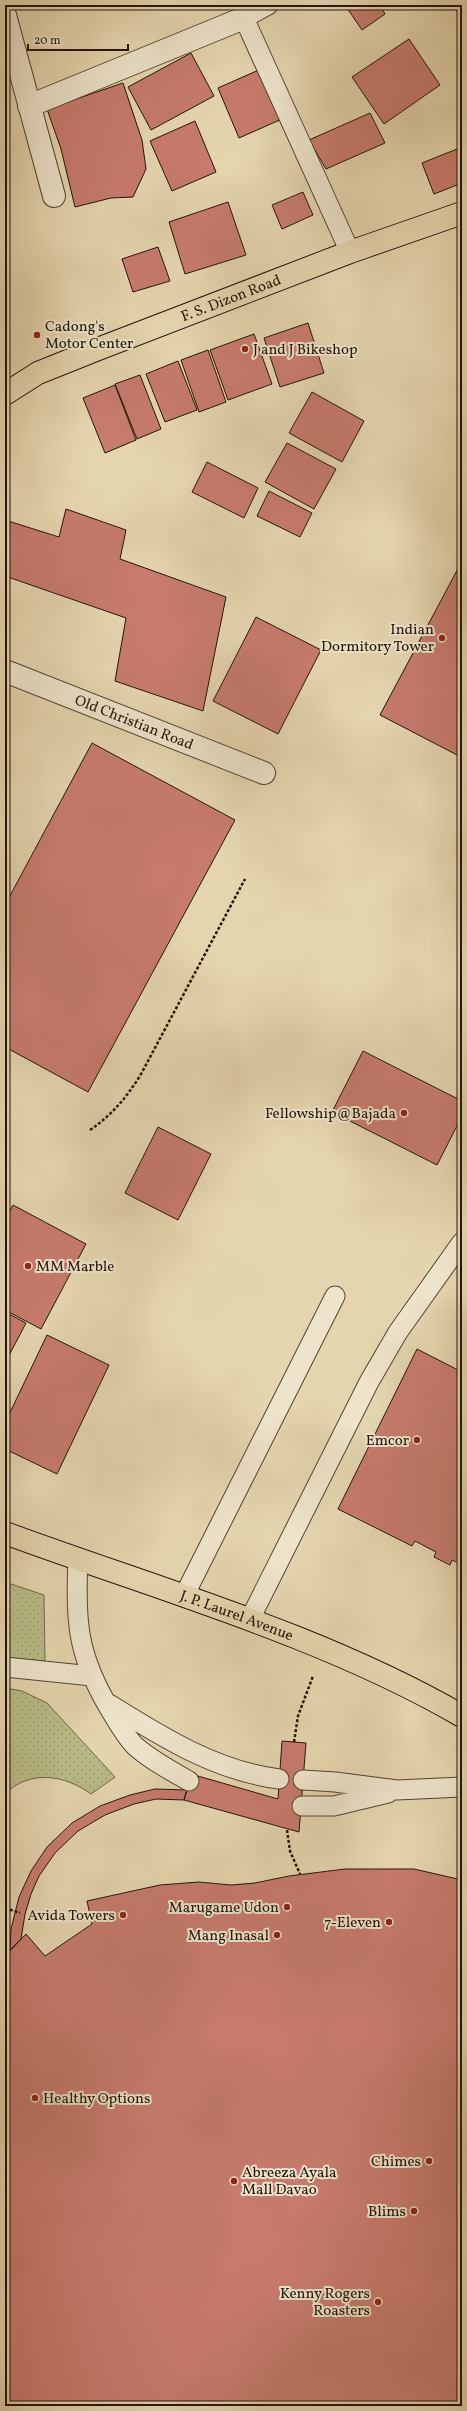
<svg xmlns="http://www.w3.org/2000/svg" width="467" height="2411" font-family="Vollkorn,serif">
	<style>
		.garden { fill: url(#garden-dots); stroke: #6e6848 }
		.building { fill: #c77b6e; stroke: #221409 }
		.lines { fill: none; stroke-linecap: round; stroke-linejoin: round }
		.lane-casing { stroke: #534432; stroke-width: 21 }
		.street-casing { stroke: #534432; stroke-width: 24 }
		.primary-casing { stroke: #221409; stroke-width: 24 }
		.path { stroke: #221409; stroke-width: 2.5; stroke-dasharray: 3 2; stroke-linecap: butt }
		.lane { stroke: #eee4cb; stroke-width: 19 }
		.street { stroke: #eee4cb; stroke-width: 22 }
		.primary { stroke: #e5d5af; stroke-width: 22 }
		.poi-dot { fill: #8f2418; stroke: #eee4cb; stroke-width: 1.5 }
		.labels { text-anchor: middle; stroke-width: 4; stroke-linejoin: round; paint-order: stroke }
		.street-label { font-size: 15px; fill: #221409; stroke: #eee4cb }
		.poi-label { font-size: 15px; fill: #221409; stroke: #eee4cb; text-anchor: end }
	</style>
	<defs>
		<pattern id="garden-dots" width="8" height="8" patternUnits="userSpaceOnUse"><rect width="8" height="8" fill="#b9bc87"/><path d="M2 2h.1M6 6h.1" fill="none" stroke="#9fa173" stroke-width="1.8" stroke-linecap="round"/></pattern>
	</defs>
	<rect width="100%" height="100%" fill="#e5d5af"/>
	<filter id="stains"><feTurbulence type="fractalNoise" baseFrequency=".005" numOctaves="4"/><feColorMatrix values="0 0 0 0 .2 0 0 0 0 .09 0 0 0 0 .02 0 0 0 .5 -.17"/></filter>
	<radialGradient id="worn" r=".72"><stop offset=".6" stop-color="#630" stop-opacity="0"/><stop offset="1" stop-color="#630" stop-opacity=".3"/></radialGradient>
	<path class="garden" d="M 5,1582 L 44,1595 L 45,1661 L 5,1658 Z
		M 5,1688 L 22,1691 L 47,1703 L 115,1777 L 91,1794 C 65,1775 30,1769 5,1794 Z"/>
	<path class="building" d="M 345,5 L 380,5 L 385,14 L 362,30 Z
		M 454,5 L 462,5 L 462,22 Z
		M 409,39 L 440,85 L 384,124 L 352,77 Z
		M 191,53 L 214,96 L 151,130 L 128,87 Z
		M 261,69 L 282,119 L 239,138 L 218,88 Z
		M 123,83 L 142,140 L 146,169 L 133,197 L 111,198 L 75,207 L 61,149 L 47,109 Z
		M 370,113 L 385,143 L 326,169 L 309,140 Z
		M 195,121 L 216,172 L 172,191 L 150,141 Z
		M 462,147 L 462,183 L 434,194 L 422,163 Z
		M 303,192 L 313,215 L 282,229 L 272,205 Z
		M 228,202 L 246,255 L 185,274 L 169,222 Z
		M 158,247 L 170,281 L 133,292 L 122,259 Z
		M 308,323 L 324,373 L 280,387 L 264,338 Z
		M 254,334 L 272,384 L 228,400 L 210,350 Z
		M 208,350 L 226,402 L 199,412 L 181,360 Z
		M 178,361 L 197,410 L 165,422 L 146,374 Z
		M 140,375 L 161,429 L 137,439 L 115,384 Z
		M 115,385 L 136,440 L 105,453 L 83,398 Z
		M 312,392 L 364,421 L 342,462 L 289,433 Z
		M 287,443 L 336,469 L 314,509 L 265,482 Z
		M 207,462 L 258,488 L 244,518 L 192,492 Z
		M 269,491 L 312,513 L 300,537 L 257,516 Z
		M 66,509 L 126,530 L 120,559 L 226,597 L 203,711 L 115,681 L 126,618 L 5,576 L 5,520 L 59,537 Z
		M 462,561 L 462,750 L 459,756 L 380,715 Z
		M 256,617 L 321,650 L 278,734 L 213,701 Z
		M 92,743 L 235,820 L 88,1092 L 5,1047 L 5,905 Z
		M 363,1051 L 462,1101 L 462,1116 L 437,1165 L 332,1112 Z
		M 158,1127 L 211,1154 L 178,1220 L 125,1193 Z
		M 13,1205 L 86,1244 L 41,1329 L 5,1310 L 5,1220 Z
		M 5,1312 L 26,1323 L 5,1363 Z
		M 47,1335 L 109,1365 L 57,1474 L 5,1449 L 5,1423 Z
		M 417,1349 L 462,1372 L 462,1565 L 452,1560 L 450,1565 L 434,1557 L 436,1552 L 415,1541 L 412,1546 L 338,1509 Z
		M 282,1741 L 306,1743 L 299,1832 L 184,1800 L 191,1774 L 278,1799 Z
		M 155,1789 L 187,1790 L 184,1800 L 156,1799 L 134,1804 L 105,1815 L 78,1831 L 55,1853 L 39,1876 L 31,1894 L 25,1914 L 21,1939 L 10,1950 L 11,1929 L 19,1897 L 31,1871 L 47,1847 L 72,1823 L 100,1806 L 130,1795 Z
		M 345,1869 L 414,1869 L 462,1880 L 462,2406 L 5,2406 L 5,1956 L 26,1934 L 45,1956 L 92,1924 L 87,1901 L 160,1885 L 199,1882 L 231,1885 L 255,1883 L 289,1876 Z"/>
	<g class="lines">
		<defs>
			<path id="lane" d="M 268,5 L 244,18 L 350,252
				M 78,1559 C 75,1620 77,1654 109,1708 C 117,1721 125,1736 135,1746 C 151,1760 171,1771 189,1781
				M 184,1596 L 335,1296
				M 250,1619 L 369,1382 L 398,1332 L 462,1242
				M 5,1667 L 92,1676
				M 109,1704 C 162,1737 216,1771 279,1779
				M 303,1780 L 335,1782 L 397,1790 L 462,1787
				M 302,1806 L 334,1806 L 388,1793"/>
			<g id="street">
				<path d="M 5,15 L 54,196"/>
				<path d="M 29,106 L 244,18"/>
				<path id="s1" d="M 5,671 L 264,773"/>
			</g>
			<g id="primary">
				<path id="s2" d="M 5,394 L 38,373 L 98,349 L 350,252 L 462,213"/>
				<path id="s3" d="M 5,1533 C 157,1589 322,1635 462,1716"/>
			</g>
		</defs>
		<use href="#lane" class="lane-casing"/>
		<use href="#street" class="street-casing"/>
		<use href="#primary" class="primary-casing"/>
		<path class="path" d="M 90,1130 C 113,1114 125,1099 140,1076 L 245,879
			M 294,1742 L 298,1716 L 313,1676
			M 287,1830 L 290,1851 L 300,1874
			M 5,1908 L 20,1913"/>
		<use href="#lane" class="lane"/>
		<use href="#street" class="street"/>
		<use href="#primary" class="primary"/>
	</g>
	<g class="poi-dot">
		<circle cx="37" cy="335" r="4"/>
		<circle cx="245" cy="349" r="4"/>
		<circle cx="442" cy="638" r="4"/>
		<circle cx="404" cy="1113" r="4"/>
		<circle cx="28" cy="1266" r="4"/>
		<circle cx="417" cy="1440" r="4"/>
		<circle cx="287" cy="1907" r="4"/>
		<circle cx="123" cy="1915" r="4"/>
		<circle cx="389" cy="1922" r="4"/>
		<circle cx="277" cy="1935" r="4"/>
		<circle cx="35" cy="2098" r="4"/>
		<circle cx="429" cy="2161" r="4"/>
		<circle cx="234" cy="2181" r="4"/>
		<circle cx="414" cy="2211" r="4"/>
		<circle cx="378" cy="2302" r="4"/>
	</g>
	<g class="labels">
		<g class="street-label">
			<text dy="5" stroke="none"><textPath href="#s2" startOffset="246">F. S. Dizon Road</textPath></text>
			<text dy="5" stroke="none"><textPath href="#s1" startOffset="139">Old Christian Road</textPath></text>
			<text dy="5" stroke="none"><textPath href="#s3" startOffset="246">J. P. Laurel Avenue</textPath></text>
		</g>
		<g class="poi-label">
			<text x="45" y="331" text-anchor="start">Cadong's<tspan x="45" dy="17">Motor Center</tspan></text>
			<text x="253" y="354" text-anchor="start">J and J Bikeshop</text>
			<text x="434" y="634">Indian<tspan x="434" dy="17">Dormitory Tower</tspan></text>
			<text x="396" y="1118">Fellowship@Bajada</text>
			<text x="36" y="1271" text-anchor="start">MM Marble</text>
			<text x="409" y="1445">Emcor</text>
			<text x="279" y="1912">Marugame Udon</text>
			<text x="115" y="1920">Avida Towers</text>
			<text x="381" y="1927">7-Eleven</text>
			<text x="269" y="1940">Mang Inasal</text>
			<text x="43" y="2103" text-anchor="start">Healthy Options</text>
			<text x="421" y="2166">Chimes</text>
			<text x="242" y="2177" text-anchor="start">Abreeza Ayala<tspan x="242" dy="17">Mall Davao</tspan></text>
			<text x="406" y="2216">Blims</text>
			<text x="370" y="2298">Kenny Rogers<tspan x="370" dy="17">Roasters</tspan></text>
		</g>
	</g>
	<rect width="467" height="2411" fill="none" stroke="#e5d5af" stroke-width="20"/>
	<rect x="6" y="6" width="455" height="2399" fill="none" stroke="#221409" stroke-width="2"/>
	<rect x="10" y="10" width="447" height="2391" fill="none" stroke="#221409"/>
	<path d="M28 44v6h100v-6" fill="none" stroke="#221409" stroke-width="2"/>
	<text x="34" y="44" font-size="12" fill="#221409" stroke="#eee4cb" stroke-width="3" paint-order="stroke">20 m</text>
	<rect width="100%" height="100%" filter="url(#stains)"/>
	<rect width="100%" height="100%" fill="url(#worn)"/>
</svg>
